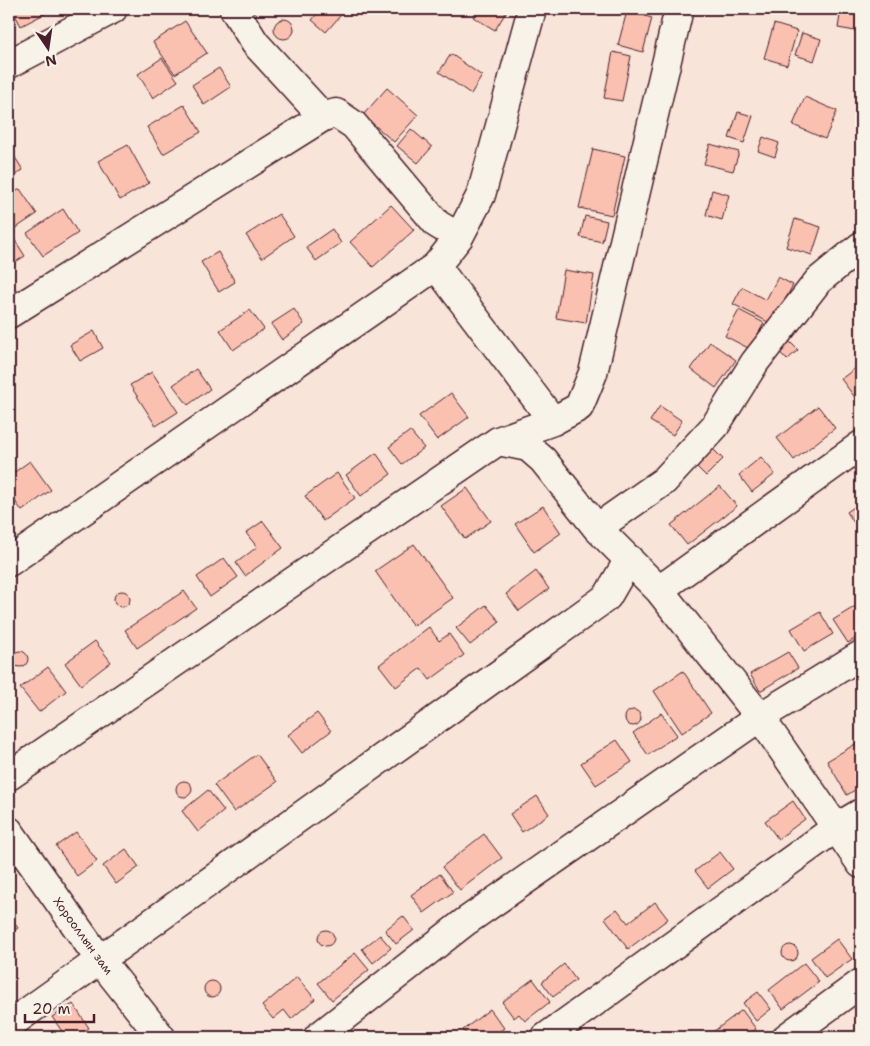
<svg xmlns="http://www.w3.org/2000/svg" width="870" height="1046" font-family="'Shantell Sans',sans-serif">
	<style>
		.building { fill: #fac1b1; stroke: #4a1f2b }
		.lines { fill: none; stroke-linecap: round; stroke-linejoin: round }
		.minor-casing { stroke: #4a1f2b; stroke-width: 31 }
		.minor { stroke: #f7f3e8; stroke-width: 28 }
		.labels { text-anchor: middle; stroke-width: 4; stroke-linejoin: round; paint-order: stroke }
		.street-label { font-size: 12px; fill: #4a1f2b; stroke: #f7f3e8 }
	</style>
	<rect width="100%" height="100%" fill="#f8e4d8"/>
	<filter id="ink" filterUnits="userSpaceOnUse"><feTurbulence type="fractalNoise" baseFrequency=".02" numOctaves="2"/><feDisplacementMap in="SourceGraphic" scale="10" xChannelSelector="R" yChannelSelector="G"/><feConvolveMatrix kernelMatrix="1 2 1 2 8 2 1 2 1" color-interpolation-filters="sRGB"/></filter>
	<g filter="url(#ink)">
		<path class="building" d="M 12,9 L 54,9 L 21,26 Z
			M 321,9 L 346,9 L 326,32 L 312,20 Z
			M 478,9 L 508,9 L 495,30 L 473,17 Z
			M 841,9 L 861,9 L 861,32 L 838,28 Z
			M 627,11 L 652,18 L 643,52 L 618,45 Z
			M274 29a10 10 0 1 1 20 0a10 10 0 1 1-20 0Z
			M 185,21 L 207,53 L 175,74 L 153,42 Z
			M 774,24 L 797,31 L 787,65 L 764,58 Z
			M 802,33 L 821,39 L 814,61 L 795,55 Z
			M 613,52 L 631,56 L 622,101 L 604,98 Z
			M 451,54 L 482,76 L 471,94 L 439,72 Z
			M 162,58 L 178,81 L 153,98 L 138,74 Z
			M 219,68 L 231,87 L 204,105 L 192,85 Z
			M 387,88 L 418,115 L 394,142 L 363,115 Z
			M 805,97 L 837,111 L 825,139 L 793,125 Z
			M 184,105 L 201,132 L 163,154 L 147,127 Z
			M 738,112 L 753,116 L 744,143 L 729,138 Z
			M 411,129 L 432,147 L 418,163 L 397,146 Z
			M 763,137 L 779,143 L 775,157 L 758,151 Z
			M 710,144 L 739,152 L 733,171 L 704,164 Z
			M 128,145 L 149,183 L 120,200 L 98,161 Z
			M 9,148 L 23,170 L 9,179 Z
			M 593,149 L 625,156 L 612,215 L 579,208 Z
			M 20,189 L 37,214 L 16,228 L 9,216 L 9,196 Z
			M 712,190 L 729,195 L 722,220 L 706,215 Z
			M 391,205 L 414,230 L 373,267 L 350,242 Z
			M 63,209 L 78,233 L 43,256 L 27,233 Z
			M 279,214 L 294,236 L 262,258 L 246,235 Z
			M 585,216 L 607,221 L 602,242 L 580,237 Z
			M 795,219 L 821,227 L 812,255 L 786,247 Z
			M 332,229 L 341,243 L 316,261 L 306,247 Z
			M 9,231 L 25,256 L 9,266 Z
			M 218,252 L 235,282 L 219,292 L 201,262 Z
			M 564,270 L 594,275 L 586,323 L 556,318 Z
			M 778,277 L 793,285 L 772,324 L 733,304 L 742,287 L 766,300 Z
			M 294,309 L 304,324 L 282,340 L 271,324 Z
			M 250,310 L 264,329 L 233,350 L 220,330 Z
			M 739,310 L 764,323 L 750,349 L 725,336 Z
			M 94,331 L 103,348 L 80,361 L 70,345 Z
			M 784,336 L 798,350 L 787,360 L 774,346 Z
			M 710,342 L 736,360 L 716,388 L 691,369 Z
			M 861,364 L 861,403 L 860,404 L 841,379 Z
			M 196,369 L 210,389 L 188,405 L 173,385 Z
			M 152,372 L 178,412 L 156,426 L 130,385 Z
			M 451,393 L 469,417 L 437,440 L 419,416 Z
			M 660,406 L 682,421 L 673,435 L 650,421 Z
			M 818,406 L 835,428 L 794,460 L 777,438 Z
			M 410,431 L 424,448 L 402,464 L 389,447 Z
			M 711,447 L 723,459 L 706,476 L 694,464 Z
			M 376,453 L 391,474 L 361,496 L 346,475 Z
			M 761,457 L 775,474 L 752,492 L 739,475 Z
			M 30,461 L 51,490 L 22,511 L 9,493 L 9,476 Z
			M 337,473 L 355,498 L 323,521 L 305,496 Z
			M 720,486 L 737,506 L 687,545 L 671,525 Z
			M 467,488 L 491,521 L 465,539 L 441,506 Z
			M 861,502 L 861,531 L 860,532 L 847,512 Z
			M 543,506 L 561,533 L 534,552 L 515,524 Z
			M 263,521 L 283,548 L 245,576 L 236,563 L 257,547 L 246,533 Z
			M 414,544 L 453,598 L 413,626 L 375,571 Z
			M 224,558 L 238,577 L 210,597 L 197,577 Z
			M 536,571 L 549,589 L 519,611 L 506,594 Z
			M114 599a8 8 0 1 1 16 0a8 8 0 1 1-16 0Z
			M 184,591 L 196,608 L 137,648 L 125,630 Z
			M 859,604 L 861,608 L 861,635 L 848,643 L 833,620 Z
			M 486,605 L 500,622 L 470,645 L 456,628 Z
			M 820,612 L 833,634 L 804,651 L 791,629 Z
			M 429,627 L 439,641 L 449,634 L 464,655 L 430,680 L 421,668 L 396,687 L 379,665 Z
			M 95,641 L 111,662 L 81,685 L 65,663 Z
			M12 659a8 8 0 1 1 16 0a8 8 0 1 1-16 0Z
			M 788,652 L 798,668 L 760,691 L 750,674 Z
			M 48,667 L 66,691 L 39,712 L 20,688 Z
			M 683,671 L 711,713 L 682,733 L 654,691 Z
			M625 718a8 8 0 1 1 16 0a8 8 0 1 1-16 0Z
			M 317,713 L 331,731 L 302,753 L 288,735 Z
			M 661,713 L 677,735 L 648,755 L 633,733 Z
			M 617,740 L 632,762 L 596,785 L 581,763 Z
			M 857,743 L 861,751 L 861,786 L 847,795 L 827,761 Z
			M 257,754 L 277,782 L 234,812 L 214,785 Z
			M176 789a8 8 0 1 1 16 0a8 8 0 1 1-16 0Z
			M 208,790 L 224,811 L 198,832 L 182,811 Z
			M 537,796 L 549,814 L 522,832 L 510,814 Z
			M 793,801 L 805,819 L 778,839 L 765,821 Z
			M 76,832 L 97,861 L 77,876 L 56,846 Z
			M 484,834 L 502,858 L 460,890 L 442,867 Z
			M 126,849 L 139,867 L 116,884 L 103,866 Z
			M 720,852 L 733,869 L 708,888 L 695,871 Z
			M 440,874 L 453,892 L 424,913 L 411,895 Z
			M 655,902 L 668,919 L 628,949 L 605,918 L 617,909 L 628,923 Z
			M 9,915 L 18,928 L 9,934 Z
			M 403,916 L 414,930 L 396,944 L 385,930 Z
			M318 938a8 8 0 1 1 16 0a8 8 0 1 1-16 0Z
			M 380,935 L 391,948 L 373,963 L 362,949 Z
			M 837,939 L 852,959 L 825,978 L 811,958 Z
			M782 953a8 8 0 1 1 16 0a8 8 0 1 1-16 0Z
			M 355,953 L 369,970 L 332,1000 L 318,983 Z
			M 804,963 L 819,982 L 783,1009 L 769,990 Z
			M 564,964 L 576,980 L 553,997 L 542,982 Z
			M 297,977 L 315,999 L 291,1019 L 284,1010 L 273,1019 L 262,1006 Z
			M 533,979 L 550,1002 L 525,1021 L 519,1014 L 514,1018 L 502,1002 Z
			M204 989a8 8 0 1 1 16 0a8 8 0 1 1-16 0Z
			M 758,992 L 771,1009 L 756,1021 L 743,1003 Z
			M 73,1004 L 89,1028 L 75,1037 L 66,1037 L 52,1017 Z
			M 490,1009 L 504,1028 L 492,1037 L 468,1037 L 463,1030 Z
			M 742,1010 L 756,1029 L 745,1037 L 711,1037 L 709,1035 Z"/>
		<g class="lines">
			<defs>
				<path id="minor" d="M 234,9 L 255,43 L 323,117 L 336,113 L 354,125 L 437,224 L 459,237
					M 9,64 L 113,9
					M 436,266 L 553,421
					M 9,314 L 323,117
					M 498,441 L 528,447 L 543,460 L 597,528 L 659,590 L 760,717 L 861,864
					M 597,528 L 664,481 L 715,426 L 755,362 L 818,281 L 861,246
					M 9,562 L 436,266 L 459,237 L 481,195 L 532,9
					M 659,590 L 861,445
					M 9,776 L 498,441 L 553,421 L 579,407 L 593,373 L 679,9
					M 9,831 L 100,960 L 161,1037
					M 9,1025 L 607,597 L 629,559
					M 318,1037 L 465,922 L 760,717 L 861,655
					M 546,1037 L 837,827 L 861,813
					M 787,1037 L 861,983"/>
			</defs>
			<use href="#minor" class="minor-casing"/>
			<use href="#minor" class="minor"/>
		</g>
	</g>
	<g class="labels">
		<g class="street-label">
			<text transform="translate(83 936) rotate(54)" y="4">Хорооллын зам</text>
		</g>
	</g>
	<rect width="870" height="1046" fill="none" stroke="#f7f3e8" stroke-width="30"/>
	<rect x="15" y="15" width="840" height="1016" fill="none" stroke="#4a1f2b" stroke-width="2" filter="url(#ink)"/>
	<g transform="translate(48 48) rotate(167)" stroke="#f7f3e8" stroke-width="4" paint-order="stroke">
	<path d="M0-4L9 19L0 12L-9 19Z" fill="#4a1f2b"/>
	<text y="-8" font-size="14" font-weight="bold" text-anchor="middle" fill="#4a1f2b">N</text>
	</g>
	<path d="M25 1014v8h69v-8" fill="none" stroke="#4a1f2b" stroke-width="2.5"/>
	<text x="32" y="1014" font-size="15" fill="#4a1f2b" stroke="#f7f3e8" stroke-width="4" paint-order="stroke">20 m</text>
</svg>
